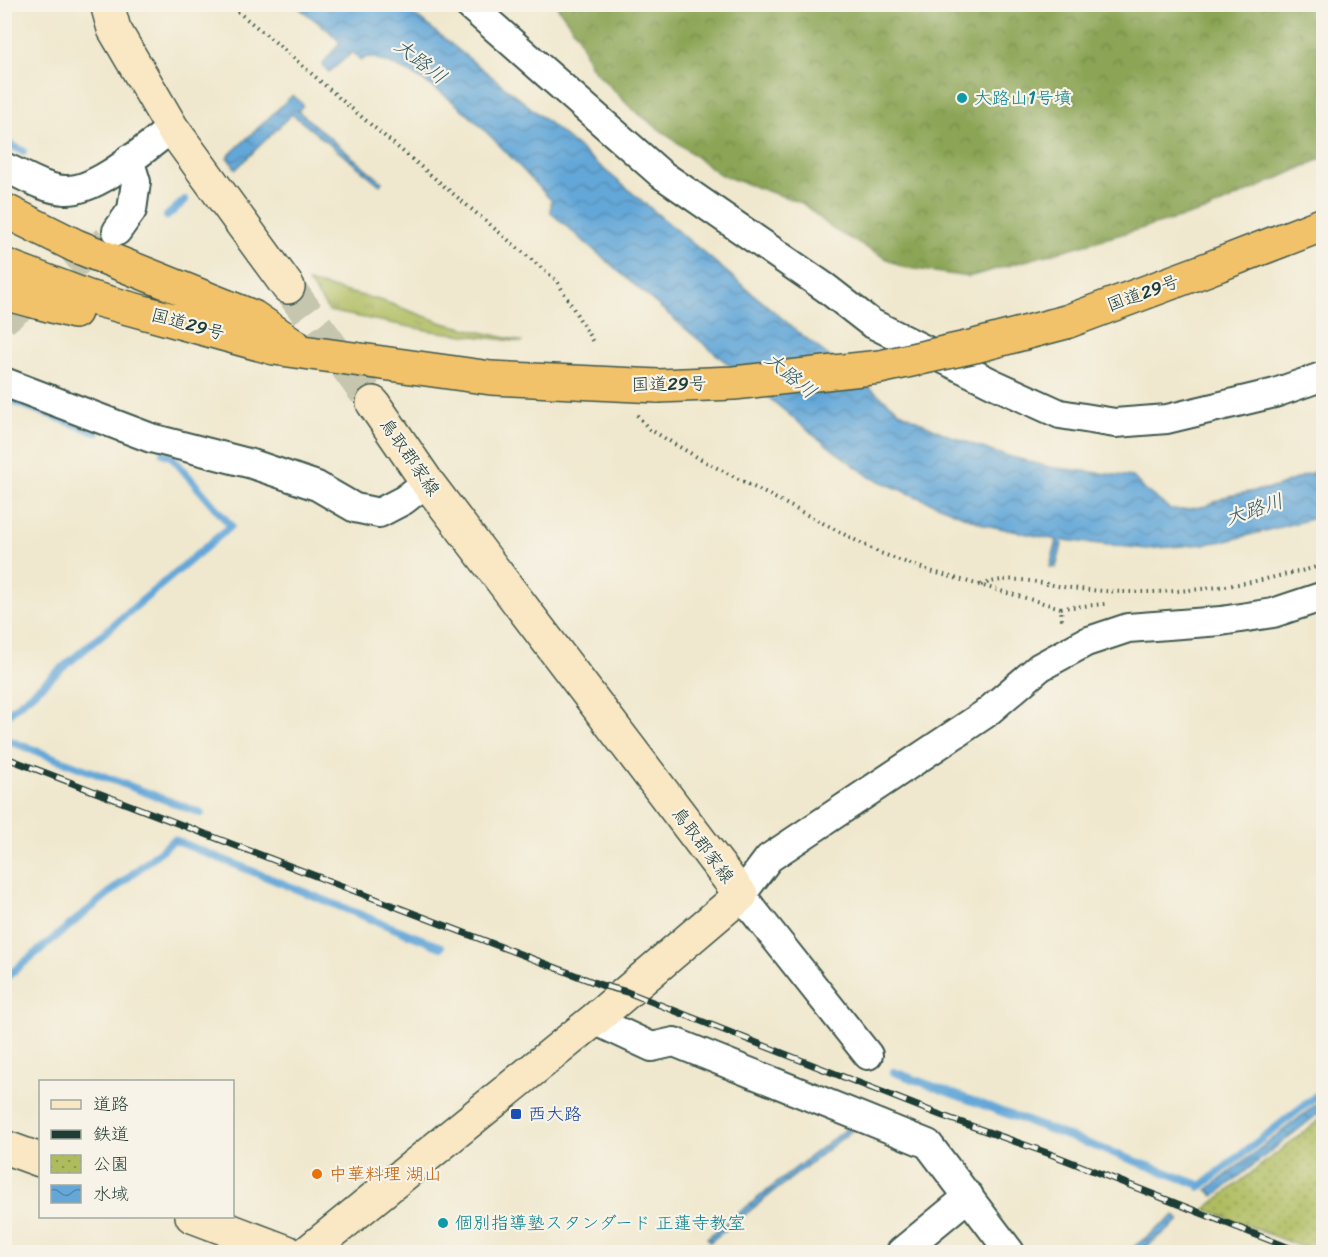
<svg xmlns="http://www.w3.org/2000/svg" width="1328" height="1257" font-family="Sriracha,'Klee One',sans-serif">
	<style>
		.grass { fill: url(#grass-tufts); stroke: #677c49; stroke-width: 1.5 }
		.forest { fill: url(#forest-crowns); stroke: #557044; stroke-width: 1.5 }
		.park { fill: url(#park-dots); stroke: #677c49; stroke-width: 1.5 }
		.water { fill: url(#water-waves); stroke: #427286; stroke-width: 1.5 }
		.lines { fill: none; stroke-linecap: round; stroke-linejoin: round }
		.stream { stroke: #64a7d8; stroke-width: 8 }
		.minor-tunnel { stroke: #c6c6af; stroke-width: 28; stroke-dasharray: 28 14; stroke-linecap: butt }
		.secondary-tunnel { stroke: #c6c6af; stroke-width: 33; stroke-dasharray: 33 16; stroke-linecap: butt }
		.minor-casing { stroke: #3e574b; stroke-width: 32 }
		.secondary-casing { stroke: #3e574b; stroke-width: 36 }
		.trunk-casing { stroke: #3e574b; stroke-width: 36 }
		.path { stroke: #3e574b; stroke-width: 4; stroke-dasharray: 1.5 4.5; stroke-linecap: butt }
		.minor { stroke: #fff; stroke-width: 28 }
		.secondary { stroke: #fae7c3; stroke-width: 33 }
		.trunk { stroke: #f2c26a; stroke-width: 33 }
		.rail-casing { stroke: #1f3d34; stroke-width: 7 }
		.rail { stroke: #f7f3e8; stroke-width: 4.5; stroke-dasharray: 14; stroke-linecap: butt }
		.trunk-bridge-casing { stroke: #3e574b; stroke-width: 36; stroke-linecap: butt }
		.trunk-bridge { stroke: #f2c26a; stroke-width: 33 }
		.culture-dot { fill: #0f9aa8; stroke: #f7f3e8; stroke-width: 2 }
		.transit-dot { fill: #1a4fb4; stroke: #f7f3e8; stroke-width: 2 }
		.food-dot { fill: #e8710a; stroke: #f7f3e8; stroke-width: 2 }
		.labels { text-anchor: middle; stroke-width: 4.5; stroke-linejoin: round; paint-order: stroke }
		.culture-label { font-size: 18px; fill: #0d838f; stroke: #f7f3e8; text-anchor: start }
		.street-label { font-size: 18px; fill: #1f3d34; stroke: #f7f3e8 }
		.transit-label { font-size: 18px; fill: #164399; stroke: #f7f3e8; text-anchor: start }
		.food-label { font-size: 18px; fill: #c56008; stroke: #f7f3e8; text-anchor: start }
		.water-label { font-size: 20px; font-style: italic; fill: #345d65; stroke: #f7f3e8 }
	</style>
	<defs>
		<pattern id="grass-tufts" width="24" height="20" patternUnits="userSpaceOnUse" patternTransform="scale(1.5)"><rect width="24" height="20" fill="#afbc5e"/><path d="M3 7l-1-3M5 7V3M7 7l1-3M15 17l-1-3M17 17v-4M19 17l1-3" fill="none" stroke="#8e9a4e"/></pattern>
		<pattern id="forest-crowns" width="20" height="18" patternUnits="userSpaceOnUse" patternTransform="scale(1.5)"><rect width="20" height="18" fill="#8ba455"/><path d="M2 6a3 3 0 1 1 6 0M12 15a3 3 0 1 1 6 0" fill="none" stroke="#718747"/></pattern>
		<pattern id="park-dots" width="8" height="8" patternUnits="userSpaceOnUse" patternTransform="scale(1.5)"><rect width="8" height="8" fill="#afbc5e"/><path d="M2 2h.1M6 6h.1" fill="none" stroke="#8e9a4e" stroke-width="1.8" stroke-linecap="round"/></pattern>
		<pattern id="water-waves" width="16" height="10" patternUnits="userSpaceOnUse" patternTransform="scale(1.5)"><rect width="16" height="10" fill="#64a7d8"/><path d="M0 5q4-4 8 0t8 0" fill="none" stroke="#5289b0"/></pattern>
	</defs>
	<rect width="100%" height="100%" fill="#f7f3e8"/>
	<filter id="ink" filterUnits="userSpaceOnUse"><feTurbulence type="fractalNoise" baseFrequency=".0167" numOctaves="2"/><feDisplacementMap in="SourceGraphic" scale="12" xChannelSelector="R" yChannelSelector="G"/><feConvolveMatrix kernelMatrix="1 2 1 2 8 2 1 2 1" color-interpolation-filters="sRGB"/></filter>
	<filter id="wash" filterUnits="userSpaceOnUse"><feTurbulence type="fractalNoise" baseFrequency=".008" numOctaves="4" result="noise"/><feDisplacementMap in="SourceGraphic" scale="24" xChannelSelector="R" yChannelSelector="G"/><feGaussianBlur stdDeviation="1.35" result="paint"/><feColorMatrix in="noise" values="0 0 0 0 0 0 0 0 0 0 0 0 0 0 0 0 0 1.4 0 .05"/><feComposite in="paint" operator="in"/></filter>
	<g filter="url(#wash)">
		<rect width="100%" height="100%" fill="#f0e8ce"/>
		<path class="grass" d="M 308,282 L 383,301 L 443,323 L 523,342 L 431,331 L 329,311 Z"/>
		<path class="forest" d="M 556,5 L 1323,5 L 1323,158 L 1208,210 L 968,277 L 902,267 L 834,230 L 802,203 L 721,175 L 632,109 L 591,67 L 577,34 Z"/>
		<path class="park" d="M 1323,1117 L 1323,1252 L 1314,1252 L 1205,1209 Z"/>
		<path class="water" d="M 295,5 L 402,5 L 525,103 L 802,335 L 902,413 L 945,434 L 993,452 L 1049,467 L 1133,477 L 1145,490 L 1170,509 L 1183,510 L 1206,506 L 1228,496 L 1276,487 L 1323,468 L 1323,516 L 1230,540 L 1204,544 L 1147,549 L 1063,540 L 1056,568 L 1050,567 L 1057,540 L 985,525 L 870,477 L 820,440 L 681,325 L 551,213 L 551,200 C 504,151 449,82 382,61 C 379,60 373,57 369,57 C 366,57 363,59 361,61 L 353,52 L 329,72 L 322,65 L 340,42 L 328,30 Z
			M 293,95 L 303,105 L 298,111 L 382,182 L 380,185 L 292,114 L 236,169 L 227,157 Z
			M 1323,1099 L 1323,1110 L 1214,1196 L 1207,1190 Z
			M 849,1126 L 855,1128 L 710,1242 L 707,1238 Z
			M 1175,1215 L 1180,1221 L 1139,1252 L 1127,1252 Z"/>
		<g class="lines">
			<path class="stream" d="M 4,142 L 23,151
				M 167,216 L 185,200
				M 16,402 L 97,432
				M 4,717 L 231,526 L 171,456 L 163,453
				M 4,739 L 201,813
				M 4,979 L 174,840 L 441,947
				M 894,1072 L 1197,1184
				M 1200,1187 L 1324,1090"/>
		</g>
	</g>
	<g filter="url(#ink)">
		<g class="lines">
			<path class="minor-tunnel" d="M 4,321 L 106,240"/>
			<path class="secondary-tunnel" d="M 288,287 L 373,403"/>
			<defs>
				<path id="minor" d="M 468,4 L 661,174 L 826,288 L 871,323 L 994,384 L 1060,414 L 1115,423 L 1167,419 L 1275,393 L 1324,376
					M 4,167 C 23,175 44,189 65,190 C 97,192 146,147 172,128
					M 117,231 L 132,210 L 136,182 L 129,159
					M 4,382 L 151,438 L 252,464 L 317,486 L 355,508 L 379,513 L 404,500 L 427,482
					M 594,1020 L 652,1047 L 674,1042 L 928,1144 L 1010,1252
					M 868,1055 L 741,895 L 769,858 L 985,714 L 1040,667 L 1086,642 L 1128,628 L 1221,621 L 1273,613 L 1324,596
					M 901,1252 L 969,1196"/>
				<path id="secondary" d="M 107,4 L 114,29 L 172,128 L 288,287
					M 4,1147 L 40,1160
					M 192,1216 L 287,1252
					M 308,1252 L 594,1020 L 741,895 L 427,482 L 373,403"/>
				<path id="trunk" d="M 4,210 L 76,246 L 253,317 L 294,345
					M 4,265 L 88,297 L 274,348 L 491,378 L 658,386
					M 4,293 L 75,312
					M 1066,322 L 1200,272 L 1324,224"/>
			</defs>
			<use href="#minor" class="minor-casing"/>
			<use href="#secondary" class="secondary-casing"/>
			<use href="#trunk" class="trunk-casing"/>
			<path class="path" d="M 228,4 L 274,41 L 351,108 L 557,281 L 593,342
				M 637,415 L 649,429 L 702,460 L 880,553 L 930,571 L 1061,608 L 1062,622
				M 981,585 C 1016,572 1044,586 1080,589 C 1146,596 1215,591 1279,576 C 1294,572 1310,570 1324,564
				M 1061,608 L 1105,604"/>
			<use href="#minor" class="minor"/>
			<use href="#secondary" class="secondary"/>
			<use href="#trunk" class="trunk"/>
			<defs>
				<path id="rail" d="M 4,757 L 601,985 L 627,992 L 943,1116 L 1053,1155 L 1300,1252"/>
			</defs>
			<use href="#rail" class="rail-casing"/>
			<use href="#rail" class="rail"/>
			<defs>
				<path id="trunk-bridge" d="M 658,386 L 734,383 L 880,367 L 975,346 L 1066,322"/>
			</defs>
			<use href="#trunk-bridge" class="trunk-bridge-casing"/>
			<use href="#trunk-bridge" class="trunk-bridge"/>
		</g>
	</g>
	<g class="culture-dot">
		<circle cx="962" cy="98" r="6"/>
		<circle cx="443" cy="1223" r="6"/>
	</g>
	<rect class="transit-dot" x="510" y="1108" width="12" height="12" rx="3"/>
	<circle class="food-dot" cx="317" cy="1174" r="6"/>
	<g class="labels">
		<g class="culture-label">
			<text x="974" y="104">大路山1号墳</text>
			<text x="455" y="1229">個別指導塾スタンダード 正蓮寺教室</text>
		</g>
		<g class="street-label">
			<text transform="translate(1143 293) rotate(-20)" y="6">国道29号</text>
			<text transform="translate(188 324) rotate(15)" y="6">国道29号</text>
			<text transform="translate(669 384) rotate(-1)" y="6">国道29号</text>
			<text transform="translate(410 457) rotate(55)" y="6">鳥取郡家線</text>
			<text transform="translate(703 845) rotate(53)" y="6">鳥取郡家線</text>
		</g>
		<g class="transit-label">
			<text x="528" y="1120">西大路</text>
		</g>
		<g class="food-label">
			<text x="329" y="1180">中華料理 湖山</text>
		</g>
		<g class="water-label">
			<text transform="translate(421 61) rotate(38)" y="7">大路川</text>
			<text transform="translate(791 375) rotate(40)" y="7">大路川</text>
			<text transform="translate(1254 509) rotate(-18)" y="7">大路川</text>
		</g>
	</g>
	<rect width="1328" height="1257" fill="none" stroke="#f7f3e8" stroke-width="24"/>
	<rect x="39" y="1080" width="195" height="138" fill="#f7f3e8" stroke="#a1aaa0" stroke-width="1.5"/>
	<rect x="51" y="1100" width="30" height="9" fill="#fae7c3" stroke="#a1aaa0" stroke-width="1.5"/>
	<text x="93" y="1110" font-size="18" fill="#1f3d34">道路</text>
	<rect x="51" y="1130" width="30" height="9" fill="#1f3d34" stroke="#a1aaa0" stroke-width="1.5"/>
	<text x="93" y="1140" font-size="18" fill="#1f3d34">鉄道</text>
	<rect x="51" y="1155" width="30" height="18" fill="url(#park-dots)" stroke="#a1aaa0" stroke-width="1.5"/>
	<text x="93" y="1170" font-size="18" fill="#1f3d34">公園</text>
	<rect x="51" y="1185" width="30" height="18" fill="url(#water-waves)" stroke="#a1aaa0" stroke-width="1.5"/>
	<text x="93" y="1200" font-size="18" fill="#1f3d34">水域</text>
</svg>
